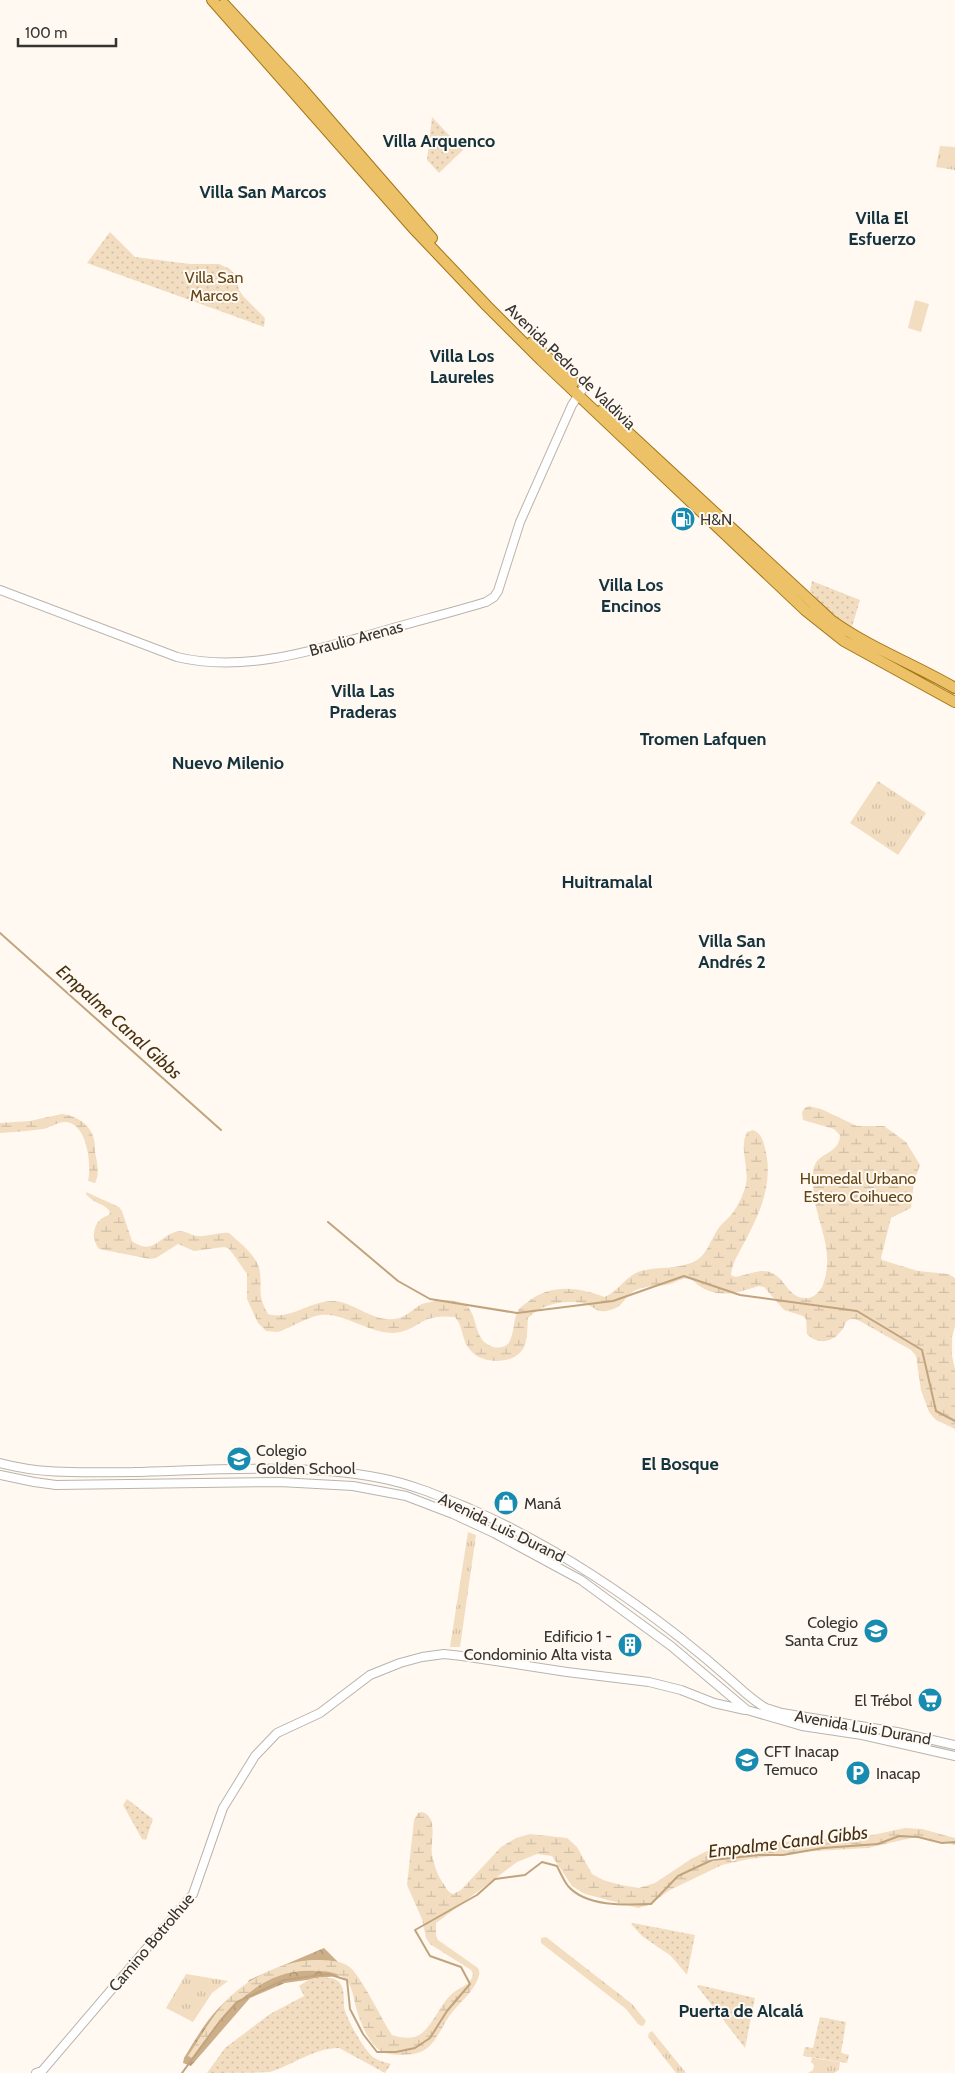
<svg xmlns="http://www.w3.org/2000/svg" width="955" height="2073" font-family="Cabin,sans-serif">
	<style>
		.grass { fill: url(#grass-tufts) }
		.forest { fill: url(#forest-crowns) }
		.wetland { fill: url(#wetland-marsh) }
		.park { fill: url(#park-dots) }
		.pitch { fill: #f2ddc1 }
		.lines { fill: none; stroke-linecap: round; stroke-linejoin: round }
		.stream { stroke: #c1a47d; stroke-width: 2 }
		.tertiary-casing { stroke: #b9b4ac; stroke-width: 10 }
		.primary-casing { stroke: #a47514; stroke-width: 12 }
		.tertiary { stroke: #fff; stroke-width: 8 }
		.primary { stroke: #ecc168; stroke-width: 10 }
		.labels { text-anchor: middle; stroke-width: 4; stroke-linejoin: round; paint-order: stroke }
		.park-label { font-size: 16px; fill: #624415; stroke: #fff9f1 }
		.street-label { font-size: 16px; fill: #363431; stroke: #fff9f1 }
		.poi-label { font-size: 16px; fill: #363431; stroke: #fff9f1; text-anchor: start }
		.neighbourhood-label { font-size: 18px; font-weight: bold; fill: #15333e; stroke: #fff9f1 }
		.water-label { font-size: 18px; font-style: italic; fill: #473111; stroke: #fff9f1 }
	</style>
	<defs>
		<pattern id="grass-tufts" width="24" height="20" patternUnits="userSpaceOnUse" patternTransform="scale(1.25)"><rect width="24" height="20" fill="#f2ddc1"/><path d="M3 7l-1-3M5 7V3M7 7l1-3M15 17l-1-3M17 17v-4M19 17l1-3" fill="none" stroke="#d0bea6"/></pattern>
		<pattern id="forest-crowns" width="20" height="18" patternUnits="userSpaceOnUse" patternTransform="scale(1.25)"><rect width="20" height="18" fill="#ccaf88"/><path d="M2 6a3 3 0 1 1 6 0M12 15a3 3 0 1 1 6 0" fill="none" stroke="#a68f70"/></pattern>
		<pattern id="wetland-marsh" width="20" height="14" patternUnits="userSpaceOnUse" patternTransform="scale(1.25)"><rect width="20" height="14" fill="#f2ddc1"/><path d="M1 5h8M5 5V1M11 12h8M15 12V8" fill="none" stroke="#d0bea6"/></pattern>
		<pattern id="park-dots" width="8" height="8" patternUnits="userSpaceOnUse" patternTransform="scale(1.25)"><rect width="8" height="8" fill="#f2ddc1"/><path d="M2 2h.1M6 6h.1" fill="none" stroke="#d0bea6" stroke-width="1.8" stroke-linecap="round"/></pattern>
	</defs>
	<rect width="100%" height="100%" fill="#fff9f1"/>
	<path class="grass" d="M 940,146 L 955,147 L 955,170 L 936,167 Z
		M 878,781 L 926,813 L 898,855 L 850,823 Z
		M 468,1532 L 476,1535 L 460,1647 L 450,1647 Z
		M 546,1937 L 632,2004 L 646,2021 L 644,2025 L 641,2026 L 638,2024 L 626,2009 L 541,1943 L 541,1938 Z
		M 186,1974 L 228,1981 L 212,1993 L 193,2022 L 166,2008 Z
		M 652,2031 L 686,2073 L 676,2073 L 648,2037 L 649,2033 Z
		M 812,2058 L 840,2062 L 839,2070 L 834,2073 L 808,2073 L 813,2070 L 814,2065 L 811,2062 Z"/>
	<path class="forest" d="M 324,1948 L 350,1974 L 285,1983 L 250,1998 L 191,2066 L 183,2063 L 184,2058 C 201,2030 216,2003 246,1987 L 249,1980 Z"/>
	<path class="wetland" d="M 809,1106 L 821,1109 L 857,1126 L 884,1126 L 906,1142 L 920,1165 L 914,1181 L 911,1208 L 891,1218 L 881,1258 L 882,1260 L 918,1271 L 948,1274 L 955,1278 L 955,1326 L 952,1337 L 952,1356 L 955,1369 L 955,1429 L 936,1420 L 929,1412 L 921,1390 L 916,1356 L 911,1350 L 858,1320 C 854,1319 851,1318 847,1321 C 844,1324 844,1329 841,1331 C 832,1343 818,1345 807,1334 L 806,1319 L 803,1316 L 784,1310 L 764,1287 L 759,1286 C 739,1292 721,1299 701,1287 C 696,1284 693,1279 688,1279 C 681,1277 676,1283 670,1284 C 659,1287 647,1285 636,1290 C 622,1297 625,1308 606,1311 C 597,1313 593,1306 585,1304 C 566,1299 542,1304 528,1318 C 527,1327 528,1341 523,1349 C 513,1365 482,1364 471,1351 C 461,1341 464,1327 455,1317 C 446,1316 438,1316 428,1319 C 417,1324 406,1333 393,1333 C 369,1333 342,1312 321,1315 C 307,1317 292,1327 278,1332 L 266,1331 L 258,1323 L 247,1299 L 247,1274 L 233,1254 L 228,1248 L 224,1247 L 194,1251 L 178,1244 L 156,1258 L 150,1259 L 99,1249 C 90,1238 93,1219 109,1215 L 110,1212 C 105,1203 95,1205 86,1194 L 86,1192 L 119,1207 L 122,1211 L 132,1241 C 152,1256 159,1237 175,1232 C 185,1229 189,1235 197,1236 C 208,1237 218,1232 229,1233 C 240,1243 259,1257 260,1273 C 262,1292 257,1294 268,1314 C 289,1321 311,1300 334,1301 C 355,1302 376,1325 399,1318 C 407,1316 414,1308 422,1304 C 428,1302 438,1301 444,1300 C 450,1300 462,1302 466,1305 C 479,1317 473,1339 491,1346 C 495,1348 500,1348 505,1346 C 515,1341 512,1321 518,1311 C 520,1307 525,1304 529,1301 C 552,1284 578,1287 604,1297 C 618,1292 625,1276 641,1271 C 660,1266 679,1270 697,1260 C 707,1254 711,1239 718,1229 C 721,1224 727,1220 731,1215 C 737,1208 742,1197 745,1188 C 751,1169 738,1150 747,1132 L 753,1130 C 761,1133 763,1140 765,1148 C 774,1183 760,1213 744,1243 C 739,1253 732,1263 731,1275 L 735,1277 C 743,1276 752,1272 761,1271 C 785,1270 785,1297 804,1298 C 812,1299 818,1294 822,1287 C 835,1255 820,1229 814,1198 C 813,1192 813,1185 813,1179 C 811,1148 839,1159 840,1135 L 834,1129 L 803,1120 L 802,1112 L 805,1108 Z
		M 62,1114 C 74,1115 89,1123 93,1136 C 95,1141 95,1147 95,1152 C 97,1162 100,1174 95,1183 L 88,1181 C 92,1165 87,1122 65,1122 C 57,1122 50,1128 43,1129 C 29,1131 14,1132 0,1133 L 0,1123 L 30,1121 Z
		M 422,1812 C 439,1817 430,1842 432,1854 C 434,1864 437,1875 443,1883 C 446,1888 448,1892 453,1894 L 461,1890 L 501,1847 L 516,1838 L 530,1834 L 567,1838 L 577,1847 L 592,1874 L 603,1880 L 621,1885 L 639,1888 L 655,1883 L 691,1859 L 711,1849 L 727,1845 L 863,1837 L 905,1828 L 922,1829 L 955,1838 L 955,1845 L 922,1837 L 911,1838 L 868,1848 L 799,1852 L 749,1859 L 722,1865 L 670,1890 L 649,1905 L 638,1908 L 585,1894 L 572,1886 L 552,1856 L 537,1854 L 517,1862 L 436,1923 L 436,1935 L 438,1940 L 478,1968 C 479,1971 480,1972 479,1975 C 475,1992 457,2004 448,2018 C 442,2027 436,2042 426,2049 C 416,2056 398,2056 385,2053 C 372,2049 362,2027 358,2014 C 354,2004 354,1990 347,1981 C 340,1972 326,1971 316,1971 C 257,1967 223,2016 192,2058 L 188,2056 C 200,2038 211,2018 225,2002 C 247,1978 284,1960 316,1960 C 328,1960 343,1960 352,1969 C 367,1987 379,2015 392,2035 C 401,2038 414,2040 422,2033 C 435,2022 441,2002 454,1992 C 462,1986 471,1985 473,1974 L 471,1970 L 430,1944 L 426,1938 L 422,1919 L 407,1885 L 414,1820 L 418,1813 Z"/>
	<path class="park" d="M 432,117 L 463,150 L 439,173 L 427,160 Z
		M 110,232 L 135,257 L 190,264 L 219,264 L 230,269 L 236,276 L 239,290 L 243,296 L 265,318 L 264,327 L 87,263 Z
		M 812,581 L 860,600 L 851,630 L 831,615 L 810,591 Z
		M 127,1799 L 153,1819 L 146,1840 L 142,1839 L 123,1805 Z
		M 633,1923 L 695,1935 L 687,1975 L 671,1956 L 642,1936 L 631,1924 Z
		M 320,1977 C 326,1978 333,1977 338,1981 C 346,1988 343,1998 344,2007 C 346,2018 364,2050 373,2057 C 379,2061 384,2062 391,2064 L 385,2073 L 339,2048 C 314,2048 293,2065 270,2072 C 256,2073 223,2073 207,2073 L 225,2048 L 270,2014 L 304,1996 L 299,1986 L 310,1979 Z
		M 699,1985 L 755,1998 L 745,2048 L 697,1986 Z
		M 820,2017 L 846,2022 L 841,2053 L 849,2055 L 847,2063 L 803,2056 L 805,2047 L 813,2048 Z"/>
	<path class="pitch" d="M 915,300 L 929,304 L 921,332 L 908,328 Z"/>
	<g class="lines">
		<path class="stream" d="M 0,933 L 221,1130
			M 328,1222 L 398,1281 L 430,1299 L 517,1313 L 613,1301 L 684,1276 L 740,1295 L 857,1311 L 922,1350 L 936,1411 L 955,1421
			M 182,2073 L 220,2021 L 237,2002 L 284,1980 L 328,1974 L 347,1980 L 350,2009 L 363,2034 L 377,2052 L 396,2052 L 415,2048 L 430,2038 L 447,2011 L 470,1984 L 461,1967 L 430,1956 L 415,1930 L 477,1895 L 495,1879 L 525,1875 L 542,1862 L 557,1866 C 560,1872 564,1881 568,1886 C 586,1907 626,1905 651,1904 L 678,1876 L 712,1860 L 759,1855 L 783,1855 L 823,1848 L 878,1844 L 899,1836 L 918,1837 L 942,1843 L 955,1842"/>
		<defs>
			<path id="tertiary" d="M 0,590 L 177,657 C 243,673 312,651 376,633 C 413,622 450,613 486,602 L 494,597 L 498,591 L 520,522 L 572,405 L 582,390
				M 0,1463 C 44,1475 88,1472 133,1472 C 212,1470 303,1463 380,1478 C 412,1484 442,1497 471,1509 C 546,1542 614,1586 678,1636 C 697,1651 715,1666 733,1682 C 743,1691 753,1701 766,1708 L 782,1713 L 897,1732 L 955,1745
				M 0,1475 L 34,1482 L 56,1485 L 280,1482 L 353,1486 L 406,1496 L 453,1514 L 494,1533 L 581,1580 L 671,1646 L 747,1710 L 802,1726 L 862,1735 L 955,1756
				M 36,2073 L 42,2071 L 193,1894 L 223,1808 L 255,1756 L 277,1733 L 320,1713 L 370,1675 L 400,1663 L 422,1657 L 444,1654 L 462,1656 L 567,1672 L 649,1682 L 681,1690 L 714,1703 L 745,1710"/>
			<path id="primary" d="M 212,0 L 413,228 L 487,306 L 541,360 L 805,610 L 844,641 L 955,702
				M 224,4 L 300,86 L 432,238
				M 532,342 L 574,382
				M 603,409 L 831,620 C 870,648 914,664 955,688"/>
		</defs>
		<use href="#tertiary" class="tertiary-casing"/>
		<use href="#primary" class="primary-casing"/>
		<use href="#tertiary" class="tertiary"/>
		<use href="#primary" class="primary"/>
	</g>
	<defs>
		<symbol id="fuel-disc" viewBox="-11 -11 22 22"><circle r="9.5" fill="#178cb0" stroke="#fff9f1"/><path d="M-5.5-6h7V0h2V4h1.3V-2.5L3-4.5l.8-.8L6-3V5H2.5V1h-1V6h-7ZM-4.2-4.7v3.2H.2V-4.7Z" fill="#fff"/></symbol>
		<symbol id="school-disc" viewBox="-11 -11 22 22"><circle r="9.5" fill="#178cb0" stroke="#fff9f1"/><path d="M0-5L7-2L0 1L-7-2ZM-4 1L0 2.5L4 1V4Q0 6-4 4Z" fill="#fff"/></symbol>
		<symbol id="shop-disc" viewBox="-11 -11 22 22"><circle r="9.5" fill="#178cb0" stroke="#fff9f1"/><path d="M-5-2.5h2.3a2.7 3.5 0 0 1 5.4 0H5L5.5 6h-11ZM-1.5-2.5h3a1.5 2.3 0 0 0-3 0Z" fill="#fff"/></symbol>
		<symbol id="building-disc" viewBox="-11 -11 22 22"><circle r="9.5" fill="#178cb0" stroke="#fff9f1"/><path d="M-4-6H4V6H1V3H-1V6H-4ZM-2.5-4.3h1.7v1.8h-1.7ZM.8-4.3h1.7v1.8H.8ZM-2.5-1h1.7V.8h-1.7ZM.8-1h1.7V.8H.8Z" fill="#fff"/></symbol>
		<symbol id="supermarket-disc" viewBox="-11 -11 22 22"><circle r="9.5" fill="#178cb0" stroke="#fff9f1"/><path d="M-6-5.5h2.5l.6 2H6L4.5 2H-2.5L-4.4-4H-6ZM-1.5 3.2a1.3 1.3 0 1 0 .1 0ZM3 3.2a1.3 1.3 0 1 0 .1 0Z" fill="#fff"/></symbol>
		<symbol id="university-disc" viewBox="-11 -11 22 22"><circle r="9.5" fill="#178cb0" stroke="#fff9f1"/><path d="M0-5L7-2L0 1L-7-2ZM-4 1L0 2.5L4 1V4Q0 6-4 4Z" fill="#fff"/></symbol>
		<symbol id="parking-disc" viewBox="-11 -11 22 22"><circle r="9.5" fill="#178cb0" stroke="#fff9f1"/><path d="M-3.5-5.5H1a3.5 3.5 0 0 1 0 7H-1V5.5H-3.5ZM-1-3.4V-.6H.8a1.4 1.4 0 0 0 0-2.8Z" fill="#fff"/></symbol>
	</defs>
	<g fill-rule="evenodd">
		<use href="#fuel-disc" x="669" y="505" width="28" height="28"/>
		<use href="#school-disc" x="225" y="1445" width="28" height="28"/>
		<use href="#shop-disc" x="492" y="1489" width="28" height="28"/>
		<use href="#school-disc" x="862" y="1617" width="28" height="28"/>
		<use href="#building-disc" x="616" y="1631" width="28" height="28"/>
		<use href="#supermarket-disc" x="916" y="1686" width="28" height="28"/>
		<use href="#university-disc" x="733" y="1746" width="28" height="28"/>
		<use href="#parking-disc" x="844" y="1759" width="28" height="28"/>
	</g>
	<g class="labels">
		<g class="park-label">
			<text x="214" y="283">Villa San<tspan x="214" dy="18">Marcos</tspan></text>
			<text x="858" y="1184">Humedal Urbano<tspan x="858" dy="18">Estero Coihueco</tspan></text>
		</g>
		<g class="street-label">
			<text transform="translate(571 366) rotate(44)" y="6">Avenida Pedro de Valdivia</text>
			<text transform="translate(356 638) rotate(-15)" y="6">Braulio Arenas</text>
			<text transform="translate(502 1527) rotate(26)" y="6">Avenida Luis Durand</text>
			<text transform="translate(863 1727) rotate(10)" y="6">Avenida Luis Durand</text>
			<text transform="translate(151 1942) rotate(-50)" y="6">Camino Botrolhue</text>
		</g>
		<g class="poi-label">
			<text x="700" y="525">H&amp;N</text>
			<text x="256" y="1456">Colegio<tspan x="256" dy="18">Golden School</tspan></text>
			<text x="524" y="1509">Maná</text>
			<text x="858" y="1628" text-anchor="end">Colegio<tspan x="858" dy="18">Santa Cruz</tspan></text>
			<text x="612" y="1642" text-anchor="end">Edificio 1 -<tspan x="612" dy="18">Condominio Alta vista</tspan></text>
			<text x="912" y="1706" text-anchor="end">El Trébol</text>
			<text x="764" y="1757">CFT Inacap<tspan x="764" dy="18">Temuco</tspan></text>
			<text x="876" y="1779">Inacap</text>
		</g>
		<g class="neighbourhood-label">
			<text x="439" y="147">Villa Arquenco</text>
			<text x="263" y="198">Villa San Marcos</text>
			<text x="882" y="224">Villa El<tspan x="882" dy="21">Esfuerzo</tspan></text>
			<text x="462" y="362">Villa Los<tspan x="462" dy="21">Laureles</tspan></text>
			<text x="631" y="591">Villa Los<tspan x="631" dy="21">Encinos</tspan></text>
			<text x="363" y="697">Villa Las<tspan x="363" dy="21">Praderas</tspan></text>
			<text x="703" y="745">Tromen Lafquen</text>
			<text x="228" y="769">Nuevo Milenio</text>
			<text x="607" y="888">Huitramalal</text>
			<text x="732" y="947">Villa San<tspan x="732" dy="21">Andrés 2</tspan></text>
			<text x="680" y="1470">El Bosque</text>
			<text x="741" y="2017">Puerta de Alcalá</text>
		</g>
		<g class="water-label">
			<text transform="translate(119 1022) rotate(42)" y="6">Empalme Canal Gibbs</text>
			<text transform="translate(788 1842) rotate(-7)" y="6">Empalme Canal Gibbs</text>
		</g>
	</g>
	<path d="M18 38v8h98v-8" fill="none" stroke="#363431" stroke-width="2.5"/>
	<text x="25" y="38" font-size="15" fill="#363431" stroke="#fff9f1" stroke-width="4" paint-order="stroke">100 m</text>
</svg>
